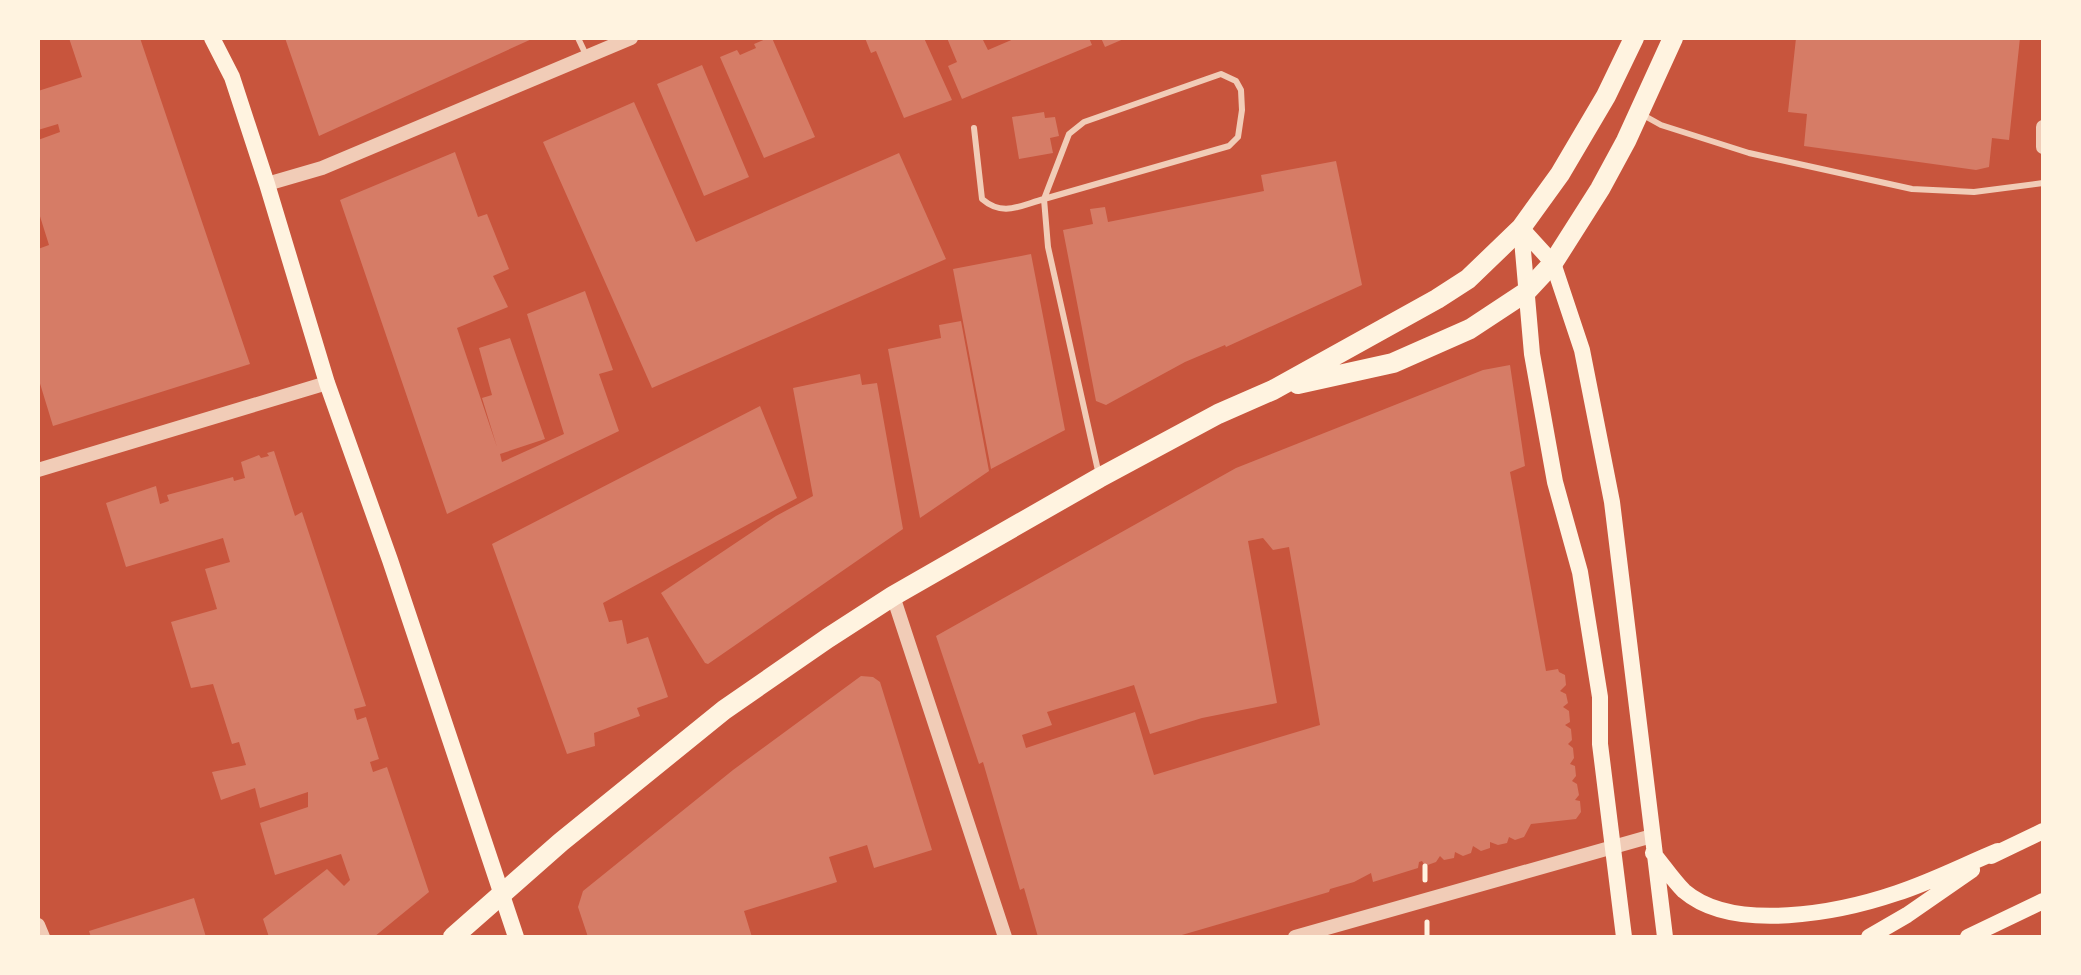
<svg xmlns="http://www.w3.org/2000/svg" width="2081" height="975" font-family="Arial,sans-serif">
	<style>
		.building { fill: #d67c66; fill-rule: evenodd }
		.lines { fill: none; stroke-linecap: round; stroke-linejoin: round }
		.path { stroke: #fff3e0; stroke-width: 5 }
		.service { stroke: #f1ccb7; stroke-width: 6 }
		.tertiary { stroke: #f1ccb7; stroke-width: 14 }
		.secondary { stroke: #fff3e0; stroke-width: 16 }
		.primary { stroke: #fff3e0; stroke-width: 20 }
	</style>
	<rect width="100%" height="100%" fill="#c8553d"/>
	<path class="building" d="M 69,38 L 140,38 L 250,364 L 53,426 L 38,377 L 38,249 L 49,245 L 38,210 L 38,140 L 60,132 L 58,124 L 38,130 L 38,91 L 82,77 Z
		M 285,38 L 534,38 L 319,136 Z
		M 768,38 L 772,38 L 815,137 L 764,158 L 720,57 L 737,50 L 740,55 L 756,48 L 754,44 Z
		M 865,38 L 924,38 L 952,100 L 904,118 L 876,51 L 871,53 Z
		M 947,38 L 982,38 L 988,50 L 1016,38 L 1089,38 L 1092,45 L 962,99 L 948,66 L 957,62 Z
		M 1101,38 L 1126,38 L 1105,47 Z
		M 1796,38 L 2020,38 L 2009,140 L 1992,138 L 1989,167 L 1976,170 L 1804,146 L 1807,114 L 1788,112 Z
		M 702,65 L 749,177 L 704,196 L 657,84 Z
		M 634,102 L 696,242 L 899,153 L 946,259 L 652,388 L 543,142 Z
		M 1044,112 L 1045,118 L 1055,117 L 1059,136 L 1050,138 L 1053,153 L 1019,159 L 1012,117 Z
		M 455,152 L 478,217 L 487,214 L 509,269 L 493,276 L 508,307 L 457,328 L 497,447 L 482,398 L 492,395 L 479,348 L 510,338 L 545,439 L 500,454 L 502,462 L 564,434 L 527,314 L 585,291 L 613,370 L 599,374 L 619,431 L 447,514 L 340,200 Z
		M 1336,161 L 1362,285 L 1226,347 L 1225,345 L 1185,362 L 1106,405 L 1096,401 L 1063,230 L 1093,224 L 1090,209 L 1105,207 L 1108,222 L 1264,191 L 1261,175 Z
		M 1031,254 L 1065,430 L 991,469 L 953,269 Z
		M 961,321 L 989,471 L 920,518 L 888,349 L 941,338 L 939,325 Z
		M 1510,365 L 1525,466 L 1510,472 L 1546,671 L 1558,669 L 1559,672 L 1565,675 L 1566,685 L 1560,691 L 1566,694 L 1568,703 L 1563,707 L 1569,711 L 1570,722 L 1565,725 L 1571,729 L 1572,740 L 1568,744 L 1573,748 L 1574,758 L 1570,764 L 1575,766 L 1576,776 L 1572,781 L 1577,784 L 1579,795 L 1575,800 L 1580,801 L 1581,812 L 1576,819 L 1531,824 L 1524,837 L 1515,840 L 1509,837 L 1507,843 L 1498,845 L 1490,842 L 1490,848 L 1481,851 L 1473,846 L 1471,853 L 1463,856 L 1455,852 L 1454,858 L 1444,860 L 1440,856 L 1436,862 L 1425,866 L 1422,861 L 1419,862 L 1418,868 L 1373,882 L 1371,873 L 1354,882 L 1330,889 L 1329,892 L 1175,937 L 1038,937 L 1024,888 L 1020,890 L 983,762 L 979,764 L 936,636 L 1236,468 L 1483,370 ZM 1263,538 L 1273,550 L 1289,547 L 1320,725 L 1154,775 L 1135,712 L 1026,748 L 1022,735 L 1052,725 L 1047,712 L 1134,685 L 1150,734 L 1202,718 L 1277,703 L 1248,541 Z
		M 860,374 L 862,385 L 877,383 L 903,529 L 708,664 L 705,663 L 661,593 L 776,516 L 813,496 L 793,388 Z
		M 760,406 L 797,498 L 603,603 L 609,622 L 622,620 L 627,644 L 648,637 L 668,697 L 637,708 L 640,716 L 594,733 L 595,746 L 567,754 L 492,544 Z
		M 274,451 L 295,516 L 302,512 L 366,706 L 354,709 L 357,720 L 366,717 L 378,756 L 379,759 L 370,762 L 373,772 L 387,767 L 429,892 L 374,937 L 269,937 L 263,919 L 327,869 L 344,886 L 350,880 L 341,854 L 275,875 L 260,823 L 308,807 L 308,792 L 260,808 L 255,788 L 221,800 L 212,772 L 246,765 L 239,742 L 232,744 L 213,684 L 191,688 L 171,622 L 217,609 L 205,569 L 230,562 L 223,538 L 126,567 L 106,503 L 156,486 L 160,504 L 169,501 L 167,495 L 233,477 L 234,481 L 245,478 L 241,462 L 259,455 L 261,458 L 269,456 L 267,453 Z
		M 861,676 L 873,677 L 880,682 L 932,850 L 874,868 L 867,845 L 829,857 L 837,882 L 744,911 L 752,937 L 588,937 L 578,907 L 583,891 L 733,770 Z
		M 194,898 L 206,937 L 91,937 L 89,931 Z"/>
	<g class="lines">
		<path class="path" d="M 1425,866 L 1425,880
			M 1427,922 L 1427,937"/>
		<path class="service" d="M 578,38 L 587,57
			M 1221,74 L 1236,81 L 1241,90 L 1242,110 L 1238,137 L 1229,146 L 1044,199 L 1069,134 L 1084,122 Z
			M 1643,115 L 1661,125 L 1749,153 L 1912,189 L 1974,192 L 2043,183
			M 974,128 L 982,199 C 1003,217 1019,206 1044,199 L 1048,247 L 1099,475"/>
		<path class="tertiary" d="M 2043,147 L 2043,127
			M 267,184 L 322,168 L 631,38
			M 38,470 L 327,383
			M 893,596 L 1005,937
			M 38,925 L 43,937
			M 1295,937 L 1652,836"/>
		<path class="secondary" d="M 212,38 L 232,77 L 267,184 L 327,383 L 390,560 L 516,937
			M 1521,228 L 1553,263 L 1582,350 L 1612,502 L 1665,937
			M 1521,228 L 1532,354 L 1555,482 L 1580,572 L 1600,697 L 1600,744 L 1624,937
			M 1653,853 C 1663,865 1673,880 1684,891 C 1734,934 1841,912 1897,893 C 1931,882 1964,865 1998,851
			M 1991,856 L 2043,831
			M 1869,937 L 1907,915 L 1972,870
			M 1968,937 L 2043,901"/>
		<path class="primary" d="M 1298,384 L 1393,363 L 1470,329 L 1526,292 L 1553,263 L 1600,189 L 1626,141 L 1673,38
			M 453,937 L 561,842 L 724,710 L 828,638 L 893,596 L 1099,478 L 1218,414 L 1273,390 L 1437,299 L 1468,279 L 1521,228 L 1560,174 L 1606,96 L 1634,38"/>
	</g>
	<rect width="2081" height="975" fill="none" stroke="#fff3e0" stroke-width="80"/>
</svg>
